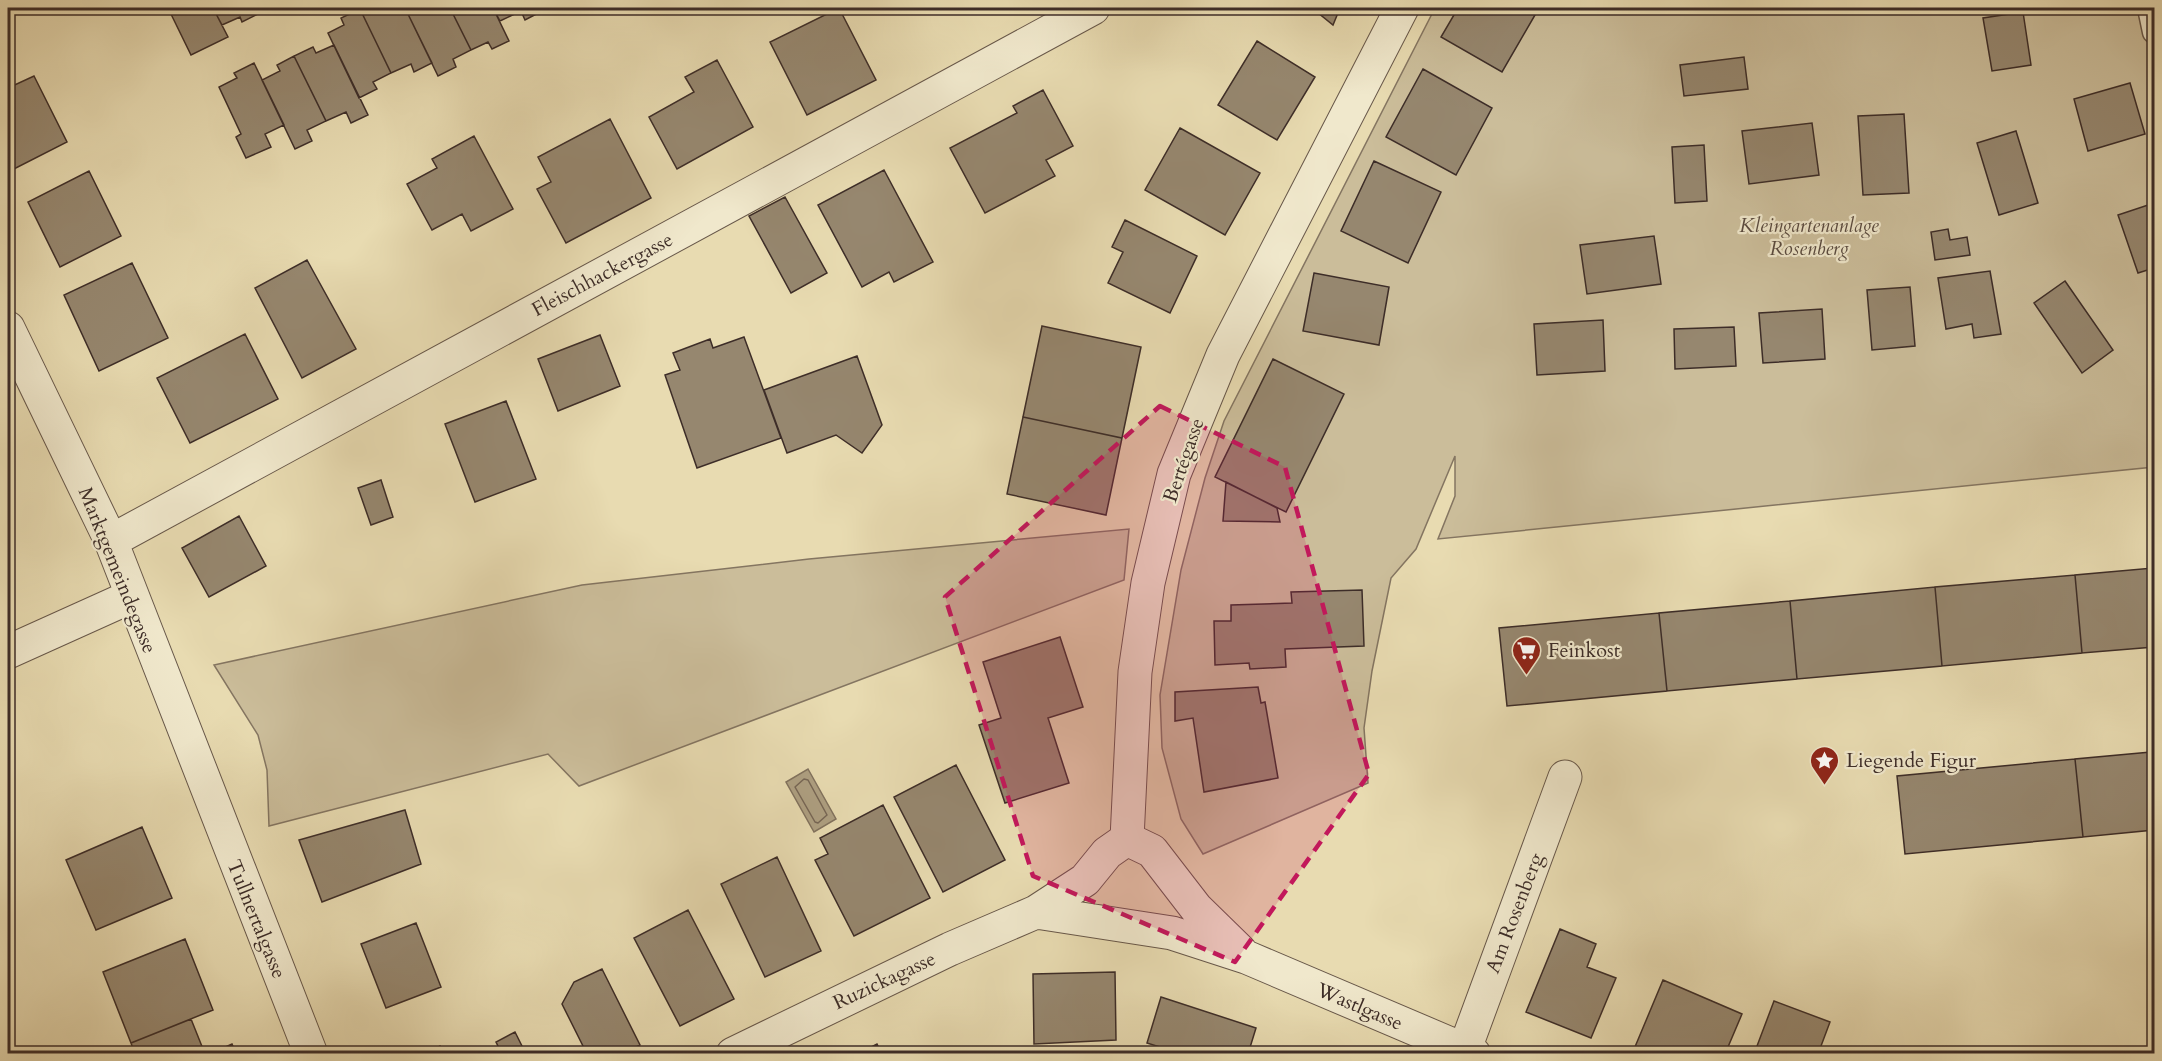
<svg xmlns="http://www.w3.org/2000/svg" width="2162" height="1061" font-family="Cardo,serif">
	<style>
		.green { fill: #cbbd9a; stroke: #847561; stroke-width: 1.5 }
		.water { fill: #aea082; stroke: #81725e; stroke-width: 1.5 }
		.lines { fill: none; stroke-linecap: round; stroke-linejoin: round }
		.shore { stroke: #766655; stroke-width: 1.5 }
		.building { fill: #96876f; stroke: #3d2d28; stroke-width: 1.5 }
		.service-casing { stroke: #68584a; stroke-width: 25 }
		.minor-casing { stroke: #68584a; stroke-width: 35 }
		.service { stroke: #f0e8cc; stroke-width: 22 }
		.minor { stroke: #f0e8cc; stroke-width: 33 }
		.marked { fill: #c2185b; fill-opacity: 0.2; stroke: #c2185b; stroke-width: 4.5; stroke-dasharray: 12 8; stroke-linejoin: round }
		.labels { text-anchor: middle; stroke-width: 4.5; stroke-linejoin: round; paint-order: stroke }
		.park-label { font-size: 20px; font-style: italic; fill: #594a3f; stroke: #f0e8cc }
		.street-label { font-size: 20px; fill: #3d2d28; stroke: #f0e8cc }
		.poi-label { font-size: 20px; fill: #3d2d28; stroke: #f0e8cc; text-anchor: start }
	</style>
	<rect width="100%" height="100%" fill="#e8dbb1"/>
	<filter id="stains"><feTurbulence type="fractalNoise" baseFrequency=".00333" numOctaves="4"/><feColorMatrix values="0 0 0 0 .2 0 0 0 0 .09 0 0 0 0 .02 0 0 0 .5 -.17"/></filter>
	<radialGradient id="worn" r=".72"><stop offset=".6" stop-color="#630" stop-opacity="0"/><stop offset="1" stop-color="#630" stop-opacity=".3"/></radialGradient>
	<path class="green" d="M 1435,8 L 2154,8 L 2154,467 L 1438,539 L 1455,496 L 1455,456 L 1416,549 L 1391,578 L 1372,671 L 1364,728 L 1368,783 L 1203,854 L 1181,819 L 1162,748 L 1160,695 L 1181,570 L 1205,478 L 1224,421 Z
		M 1129,529 L 1124,580 L 579,786 L 548,754 L 269,826 L 267,770 L 258,735 L 214,665 L 582,585 L 809,559 Z"/>
	<path class="water" d="M 808,769 L 836,819 L 814,832 L 786,782 Z"/>
	<g class="lines">
		<path class="shore" d="M 804,779 L 808,780 L 827,815 L 818,823 L 815,822 L 795,787 Z"/>
	</g>
	<path class="building" d="M 8,8 L 10,8 L 14,15 L 8,18 Z
		M 10,8 L 28,8 L 14,15 Z
		M 161,8 L 213,8 L 228,37 L 191,55 L 168,8 L 163,11 Z
		M 213,8 L 257,8 L 260,13 L 242,22 L 240,17 L 222,25 Z
		M 257,8 L 272,8 L 260,13 Z
		M 364,8 L 405,8 L 432,63 L 414,72 L 411,64 L 391,73 L 360,9 Z
		M 412,8 L 450,8 L 471,50 L 453,59 L 456,67 L 438,76 L 406,10 Z
		M 450,8 L 493,8 L 509,41 L 492,49 L 488,42 L 471,50 Z
		M 493,8 L 548,8 L 525,20 L 521,11 L 500,21 Z
		M 839,8 L 876,80 L 807,115 L 770,42 Z
		M 1312,8 L 1340,8 L 1333,25 Z
		M 1458,8 L 1522,8 L 1535,15 L 1502,72 L 1441,37 Z
		M 360,9 L 391,73 L 373,82 L 377,89 L 359,98 L 328,33 L 344,25 L 341,18 Z
		M 2023,12 L 2031,65 L 1992,71 L 1983,18 Z
		M 1257,41 L 1315,77 L 1277,140 L 1218,105 Z
		M 334,45 L 368,115 L 351,123 L 346,112 L 326,121 L 294,56 L 313,47 L 316,53 Z
		M 294,56 L 326,121 L 307,130 L 312,141 L 295,149 L 262,80 L 280,71 L 277,65 Z
		M 1744,57 L 1748,89 L 1684,96 L 1680,65 Z
		M 717,60 L 753,127 L 677,169 L 649,117 L 694,92 L 685,77 Z
		M 254,63 L 284,125 L 265,134 L 271,147 L 246,158 L 236,137 L 241,134 L 219,87 L 237,78 L 234,73 Z
		M 1423,69 L 1492,108 L 1456,175 L 1386,137 Z
		M 34,76 L 67,142 L 8,172 L 8,88 Z
		M 2130,83 L 2145,134 L 2088,151 L 2074,99 Z
		M 1043,90 L 1073,146 L 1046,160 L 1055,176 L 985,213 L 950,148 L 1017,113 L 1013,106 Z
		M 1904,114 L 1909,193 L 1863,195 L 1858,116 Z
		M 610,119 L 651,198 L 566,243 L 537,189 L 551,182 L 538,157 Z
		M 1812,123 L 1819,175 L 1749,184 L 1742,131 Z
		M 1180,128 L 1260,173 L 1225,235 L 1145,190 Z
		M 2016,131 L 2038,203 L 1999,215 L 1977,143 Z
		M 474,136 L 513,209 L 471,231 L 462,214 L 432,230 L 407,184 L 437,168 L 432,159 Z
		M 1704,145 L 1707,201 L 1675,203 L 1672,147 Z
		M 1374,161 L 1441,192 L 1408,263 L 1341,231 Z
		M 884,170 L 933,262 L 894,282 L 889,272 L 862,287 L 818,205 Z
		M 89,171 L 121,236 L 60,267 L 28,202 Z
		M 785,197 L 827,273 L 791,293 L 749,216 Z
		M 2154,203 L 2154,268 L 2138,273 L 2118,215 Z
		M 1125,220 L 1197,256 L 1170,313 L 1108,283 L 1123,252 L 1112,247 Z
		M 1948,229 L 1950,240 L 1967,237 L 1970,255 L 1935,260 L 1931,232 Z
		M 1654,236 L 1661,284 L 1587,294 L 1580,245 Z
		M 307,260 L 356,349 L 302,378 L 255,288 Z
		M 132,263 L 168,338 L 99,371 L 64,295 Z
		M 1990,271 L 2001,334 L 1974,338 L 1972,324 L 1946,329 L 1938,278 Z
		M 1314,273 L 1389,287 L 1379,345 L 1303,331 Z
		M 2065,281 L 2113,350 L 2082,373 L 2034,303 Z
		M 1910,287 L 1915,346 L 1872,350 L 1867,290 Z
		M 1822,309 L 1825,359 L 1763,363 L 1759,313 Z
		M 1603,320 L 1605,371 L 1537,375 L 1534,324 Z
		M 1042,326 L 1141,347 L 1122,438 L 1023,417 Z
		M 1734,327 L 1736,366 L 1675,369 L 1674,329 Z
		M 245,334 L 278,399 L 190,443 L 157,378 Z
		M 600,335 L 620,386 L 558,411 L 538,359 Z
		M 744,337 L 781,438 L 697,468 L 665,375 L 680,370 L 673,353 L 710,339 L 713,348 Z
		M 857,356 L 882,425 L 862,453 L 836,435 L 787,453 L 764,390 Z
		M 1273,359 L 1344,394 L 1286,512 L 1215,477 Z
		M 506,401 L 536,479 L 475,502 L 445,424 Z
		M 1023,417 L 1122,438 L 1106,515 L 1007,494 Z
		M 381,480 L 393,517 L 371,525 L 358,488 Z
		M 1226,482 L 1277,508 L 1280,522 L 1223,521 Z
		M 239,516 L 266,566 L 209,597 L 182,548 Z
		M 2153,568 L 2154,647 L 2082,653 L 2075,575 Z
		M 2075,575 L 2082,653 L 1942,666 L 1935,587 Z
		M 1935,587 L 1942,666 L 1797,679 L 1790,601 Z
		M 1362,590 L 1364,646 L 1285,649 L 1286,667 L 1250,669 L 1249,663 L 1215,665 L 1214,621 L 1231,621 L 1231,605 L 1292,603 L 1291,592 Z
		M 1790,601 L 1797,679 L 1667,691 L 1659,613 Z
		M 1659,613 L 1667,691 L 1507,706 L 1499,628 Z
		M 1060,637 L 1083,707 L 1048,718 L 1069,783 L 1005,803 L 979,725 L 1001,718 L 983,662 Z
		M 1258,687 L 1261,703 L 1265,702 L 1278,778 L 1204,792 L 1193,718 L 1175,721 L 1175,692 Z
		M 2151,752 L 2154,752 L 2154,830 L 2083,837 L 2075,759 Z
		M 2075,759 L 2083,837 L 1905,854 L 1897,776 Z
		M 956,765 L 1005,860 L 943,892 L 894,797 Z
		M 883,805 L 930,898 L 854,936 L 815,860 L 828,854 L 820,838 Z
		M 405,810 L 421,864 L 322,902 L 299,840 Z
		M 142,827 L 172,898 L 96,930 L 66,860 Z
		M 777,857 L 821,951 L 765,977 L 721,884 Z
		M 688,910 L 734,999 L 680,1026 L 634,938 Z
		M 416,923 L 441,987 L 386,1008 L 361,944 Z
		M 1560,929 L 1596,944 L 1587,967 L 1616,978 L 1591,1038 L 1526,1012 Z
		M 185,939 L 213,1010 L 131,1043 L 103,972 Z
		M 602,969 L 640,1045 L 623,1054 L 587,1054 L 562,1004 L 574,982 Z
		M 1115,972 L 1116,1040 L 1034,1044 L 1033,974 Z
		M 1663,980 L 1742,1014 L 1725,1054 L 1632,1054 Z
		M 1161,997 L 1256,1028 L 1248,1054 L 1162,1054 L 1163,1048 L 1147,1043 Z
		M 1774,1001 L 1830,1022 L 1818,1054 L 1754,1054 Z
		M 191,1019 L 205,1054 L 135,1054 L 131,1043 Z
		M 515,1032 L 525,1052 L 534,1048 L 537,1054 L 502,1054 L 496,1042 Z
		M 232,1044 L 236,1054 L 210,1054 Z
		M 877,1044 L 882,1054 L 858,1054 Z
		M 440,1046 L 443,1054 L 425,1054 Z"/>
	<g class="lines">
		<defs>
			<path id="service" d="M 2149,8 L 2154,32"/>
			<path id="minor" d="M 8,328 L 111,541 L 311,1054
				M 111,541 L 1093,8
				M 8,652 L 130,597
				M 1127,839 L 1152,851 L 1196,908 L 1240,951
				M 1036,912 L 1172,933 L 1246,957 L 1474,1054
				M 733,1054 L 950,949 L 1036,912 L 1085,880 L 1107,853 L 1127,839 L 1135,672 L 1148,583 L 1174,474 L 1223,355 L 1402,8
				M 1463,1054 L 1565,777"/>
		</defs>
		<use href="#service" class="service-casing"/>
		<use href="#minor" class="minor-casing"/>
		<use href="#service" class="service"/>
		<use href="#minor" class="minor"/>
	</g>
	<path class="marked" d="M 1160,406 L 1285,467 L 1369,774 L 1235,962 L 1033,876 L 945,597 Z"/>
	<defs>
		<symbol id="supermarket-pin" viewBox="-11 -11 22 30"><path d="M0 17L-7.5 6A9.5 9.5 0 1 1 7.5 6Z" fill="#8f2418" stroke="#f0e8cc"/><path d="M-6-5.5h2.5l.6 2H6L4.5 2H-2.5L-4.4-4H-6ZM-1.5 3.2a1.3 1.3 0 1 0 .1 0ZM3 3.2a1.3 1.3 0 1 0 .1 0Z" fill="#fff"/></symbol>
		<symbol id="sight-pin" viewBox="-11 -11 22 30"><path d="M0 17L-7.5 6A9.5 9.5 0 1 1 7.5 6Z" fill="#8f2418" stroke="#f0e8cc"/><path d="M0-6L1.8-2.2L6-1.7L2.9 1.2L3.7 5.4L0 3.3L-3.7 5.4L-2.9 1.2L-6-1.7L-1.8-2.2Z" fill="#fff"/></symbol>
	</defs>
	<g fill-rule="evenodd">
		<use href="#supermarket-pin" x="1510" y="634" width="33" height="45"/>
		<use href="#sight-pin" x="1808" y="744" width="33" height="45"/>
	</g>
	<g class="labels">
		<g class="park-label">
			<text x="1809" y="232">Kleingartenanlage<tspan x="1809" dy="23">Rosenberg</tspan></text>
		</g>
		<g class="street-label">
			<text transform="translate(602 274) rotate(-28)" y="7">Fleischhackergasse</text>
			<text transform="translate(1183 460) rotate(-71)" y="7">Bertégasse</text>
			<text transform="translate(118 570) rotate(68)" y="7">Marktgemeindegasse</text>
			<text transform="translate(1514 913) rotate(-69)" y="7">Am Rosenberg</text>
			<text transform="translate(257 919) rotate(68)" y="7">Tullnertalgasse</text>
			<text transform="translate(884 980) rotate(-25)" y="7">Ruzickagasse</text>
			<text transform="translate(1360 1006) rotate(23)" y="7">Wastlgasse</text>
		</g>
		<g class="poi-label">
			<text x="1548" y="657">Feinkost</text>
			<text x="1846" y="767">Liegende Figur</text>
		</g>
	</g>
	<rect width="2162" height="1061" fill="none" stroke="#e8dbb1" stroke-width="30"/>
	<rect x="9" y="9" width="2144" height="1043" fill="none" stroke="#3d2d28" stroke-width="3"/>
	<rect x="15" y="15" width="2132" height="1031" fill="none" stroke="#3d2d28" stroke-width="1.5"/>
	<rect width="100%" height="100%" filter="url(#stains)"/>
	<rect width="100%" height="100%" fill="url(#worn)"/>
</svg>
